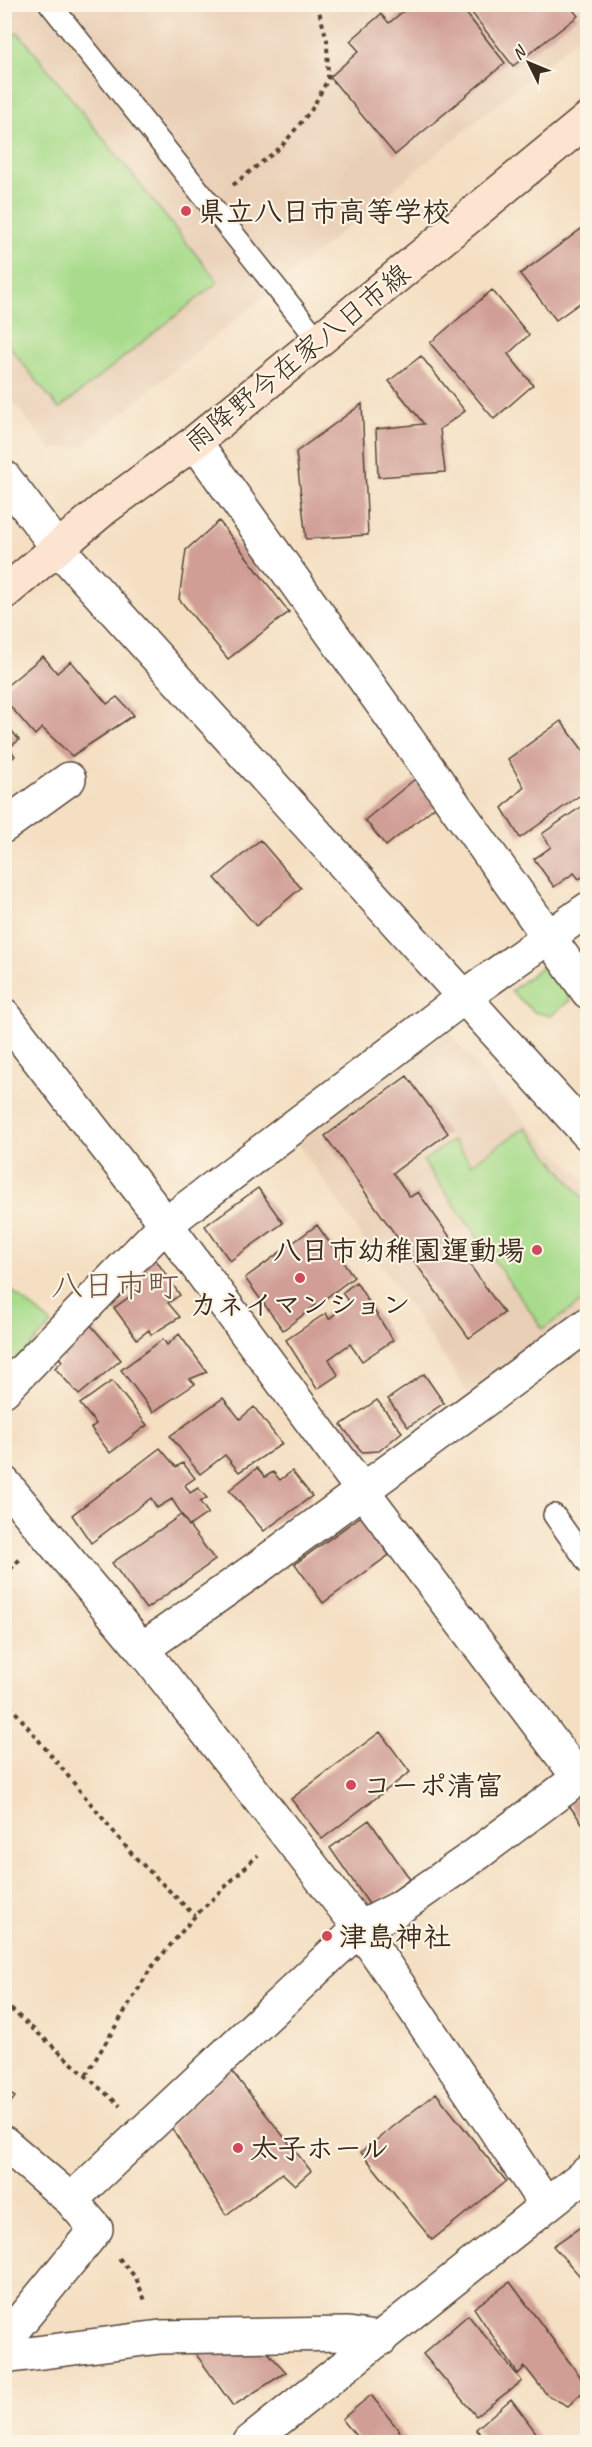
<svg xmlns="http://www.w3.org/2000/svg" width="592" height="2447" font-family="Caveat,'Klee One',sans-serif">
	<style>
		.built { fill: #e9cfb6 }
		.green { fill: #a8dc8c; stroke: #728355; stroke-width: 1.5 }
		.building { fill: #d09e95 }
		.lines { fill: none; stroke-linecap: round; stroke-linejoin: round }
		.service-casing { stroke: #574537; stroke-width: 24 }
		.minor-casing { stroke: #574537; stroke-width: 36 }
		.tertiary-casing { stroke: #574537; stroke-width: 36 }
		.secondary-casing { stroke: #574537; stroke-width: 36 }
		.path { stroke: #574537; stroke-width: 4; stroke-dasharray: 4.5 4.5; stroke-linecap: butt }
		.service { stroke: #fff; stroke-width: 21 }
		.minor { stroke: #fff; stroke-width: 33 }
		.tertiary { stroke: #fff; stroke-width: 33 }
		.secondary { stroke: #fde4d1; stroke-width: 33 }
		.poi-dot { fill: #d1495b; stroke: #fcf5e5; stroke-width: 2 }
		.labels { text-anchor: middle; stroke-width: 4.5; stroke-linejoin: round; paint-order: stroke }
		.poi-label { font-size: 28px; font-weight: bold; fill: #3b2a1e; stroke: #fcf5e5; text-anchor: start }
		.street-label { font-size: 28px; fill: #3b2a1e; stroke: #fcf5e5 }
		.quarter-label { font-size: 32px; fill: #6f5348; stroke: #fcf5e5 }
	</style>
	<rect width="100%" height="100%" fill="#fcf5e5"/>
	<filter id="ink" filterUnits="userSpaceOnUse"><feTurbulence type="fractalNoise" baseFrequency=".0167" numOctaves="2"/><feDisplacementMap in="SourceGraphic" scale="12" xChannelSelector="R" yChannelSelector="G"/><feConvolveMatrix kernelMatrix="1 2 1 2 8 2 1 2 1" color-interpolation-filters="sRGB"/></filter>
	<filter id="wash" filterUnits="userSpaceOnUse"><feTurbulence type="fractalNoise" baseFrequency=".008" numOctaves="4" result="noise"/><feDisplacementMap in="SourceGraphic" scale="24" xChannelSelector="R" yChannelSelector="G"/><feGaussianBlur stdDeviation="1.35" result="paint"/><feColorMatrix in="noise" values="0 0 0 0 0 0 0 0 0 0 0 0 0 0 0 0 0 1.4 0 .05"/><feComposite in="paint" operator="in"/></filter>
	<g filter="url(#wash)">
		<rect width="100%" height="100%" fill="#f4dfc2"/>
		<path class="built" d="M 587,4 L 588,29 L 82,446 L 51,449 L 5,393 L 4,5 Z
			M 449,1032 L 499,1094 L 587,1183 L 587,1311 L 468,1393 L 296,1140 Z"/>
		<path class="green" d="M 18,32 L 218,282 L 59,409 L 5,341 L 4,43 Z
			M 553,958 L 570,1000 L 551,1016 L 534,1012 L 511,991 Z
			M 526,1127 L 587,1203 L 587,1298 L 543,1329 L 423,1161 L 453,1140 L 471,1164 Z
			M 5,1285 L 52,1324 L 5,1372 Z"/>
		<g id="blocks">
			<path class="building" d="M 412,4 L 459,4 L 505,63 L 395,155 L 330,77 L 359,51 L 350,41 L 381,14 L 389,23 Z
				M 465,4 L 568,4 L 578,16 L 513,66 Z
				M 588,224 L 588,297 L 556,320 L 520,274 Z
				M 492,290 L 529,335 L 508,354 L 533,385 L 494,419 L 430,343 Z
				M 421,356 L 465,411 L 440,429 L 445,472 L 378,477 L 376,429 L 424,424 L 389,381 Z
				M 362,404 L 368,535 L 306,539 L 296,452 Z
				M 219,521 L 289,612 L 228,659 L 179,599 L 186,550 Z
				M 43,656 L 57,673 L 71,661 L 107,704 L 117,697 L 134,715 L 72,756 L 42,728 L 35,735 L 4,699 L 4,688 Z
				M 561,721 L 588,757 L 588,783 L 581,786 L 586,791 L 520,838 L 502,808 L 524,787 L 508,759 Z
				M 5,722 L 19,740 L 9,748 L 15,756 L 5,765 Z
				M 415,779 L 436,806 L 386,846 L 365,820 Z
				M 588,802 L 588,873 L 579,879 L 574,873 L 554,887 L 534,859 L 551,847 L 542,834 Z
				M 260,840 L 301,888 L 256,926 L 215,878 Z
				M 407,1076 L 448,1133 L 393,1173 L 410,1197 L 418,1192 L 504,1313 L 469,1338 L 325,1136 Z
				M 258,1188 L 283,1223 L 230,1261 L 205,1226 Z
				M 317,1225 L 354,1277 L 283,1330 L 245,1278 Z
				M 153,1256 L 180,1295 L 168,1303 L 180,1317 L 151,1335 L 149,1330 L 137,1339 L 114,1308 L 136,1292 L 126,1278 Z
				M 356,1282 L 393,1340 L 362,1361 L 350,1344 L 329,1359 L 338,1375 L 317,1389 L 286,1340 L 326,1313 L 329,1319 L 349,1302 L 342,1293 Z
				M 89,1323 L 121,1360 L 79,1395 L 55,1368 L 62,1361 L 55,1353 Z
				M 179,1334 L 207,1372 L 190,1379 L 195,1384 L 153,1412 L 121,1370 L 163,1339 L 167,1345 Z
				M 424,1374 L 444,1403 L 408,1427 L 388,1399 Z
				M 112,1381 L 147,1425 L 110,1453 L 91,1428 L 96,1424 L 80,1404 Z
				M 223,1398 L 240,1419 L 254,1407 L 282,1444 L 239,1472 L 225,1455 L 200,1474 L 170,1436 Z
				M 377,1400 L 402,1432 L 379,1451 L 362,1452 L 341,1425 Z
				M 160,1448 L 176,1467 L 183,1463 L 195,1478 L 185,1485 L 190,1493 L 198,1488 L 207,1498 L 200,1502 L 208,1513 L 189,1526 L 172,1499 L 157,1508 L 151,1498 L 91,1543 L 72,1515 Z
				M 257,1468 L 265,1477 L 273,1472 L 280,1480 L 292,1471 L 312,1496 L 264,1531 L 229,1490 Z
				M 181,1515 L 215,1560 L 146,1609 L 112,1563 Z
				M 361,1516 L 389,1555 L 323,1603 L 295,1564 Z
				M 380,1732 L 410,1772 L 322,1839 L 291,1799 Z
				M 588,1786 L 588,1831 L 568,1804 Z
				M 369,1820 L 410,1879 L 371,1907 L 330,1848 Z
				M 230,2069 L 311,2171 L 295,2185 L 282,2173 L 226,2215 L 170,2125 Z
				M 4,2090 L 15,2097 L 4,2111 Z
				M 436,2093 L 506,2181 L 432,2240 L 361,2152 Z
				M 588,2222 L 588,2285 L 553,2246 Z
				M 510,2282 L 588,2387 L 568,2406 L 547,2395 L 525,2367 L 518,2374 L 474,2308 Z
				M 468,2315 L 522,2381 L 476,2416 L 423,2354 Z
				M 262,2346 L 286,2372 L 233,2406 L 193,2350 Z
				M 371,2395 L 408,2442 L 361,2442 L 342,2419 Z
				M 511,2399 L 543,2442 L 487,2442 L 476,2429 Z"/>
		</g>
	</g>
	<g filter="url(#ink)">
		<use href="#blocks" fill-opacity="0" stroke="#574537" stroke-width="1.5"/>
		<g class="lines">
			<defs>
				<path id="service" d="M 50,4 L 318,340
					M 554,1515 L 588,1563"/>
				<path id="minor" d="M 195,442 L 588,992
					M 4,477 L 57,547
					M 4,826 L 69,779
					M 4,1015 L 166,1224 L 362,1490 L 579,1778
					M 4,1390 L 166,1224 L 464,997 L 588,909
					M 4,1483 L 142,1649 L 360,1928 L 546,2205
					M 142,1649 L 260,1566 L 588,1324
					M 4,2143 L 71,2200 L 96,2229 L 4,2341
					M 71,2200 L 360,1928 L 399,1908 L 477,1854 L 588,1771
					M 4,2357 L 160,2337 L 348,2334 L 381,2339"/>
				<path id="tertiary" d="M 57,547 L 588,1134
					M 250,2442 L 588,2172"/>
				<path id="secondary" d="M 4,593 L 105,508 L 195,442 L 588,119"/>
			</defs>
			<use href="#service" class="service-casing"/>
			<use href="#minor" class="minor-casing"/>
			<use href="#tertiary" class="tertiary-casing"/>
			<use href="#secondary" class="secondary-casing"/>
			<path class="path" d="M 233,185 L 281,147 L 312,109 L 328,79 L 327,40 L 317,4
				M 4,1576 L 20,1559
				M 4,1698 L 132,1854 L 195,1916
				M 4,2003 L 120,2106
				M 86,2075 L 151,1968 L 195,1916 L 258,1855
				M 119,2258 L 136,2278 L 146,2303"/>
			<use href="#service" class="service"/>
			<use href="#minor" class="minor"/>
			<use href="#tertiary" class="tertiary"/>
			<use href="#secondary" class="secondary"/>
		</g>
	</g>
	<g class="poi-dot">
		<circle cx="186" cy="211" r="6"/>
		<circle cx="537" cy="1250" r="6"/>
		<circle cx="300" cy="1278" r="6"/>
		<circle cx="351" cy="1785" r="6"/>
		<circle cx="327" cy="1936" r="6"/>
		<circle cx="238" cy="2148" r="6"/>
	</g>
	<g class="labels">
		<g class="poi-label">
			<text x="198" y="221">県立八日市高等学校</text>
			<text x="525" y="1260" text-anchor="end">八日市幼稚園運動場</text>
			<text x="300" y="1314" text-anchor="middle">カネイマンション</text>
			<text x="363" y="1795">コーポ清富</text>
			<text x="339" y="1946">津島神社</text>
			<text x="250" y="2158">太子ホール</text>
		</g>
		<g class="street-label">
			<text transform="translate(297 357) rotate(-39)" y="10">雨降野今在家八日市線</text>
		</g>
		<g class="quarter-label">
			<text x="115" y="1296">八日市町</text>
		</g>
	</g>
	<rect width="592" height="2447" fill="none" stroke="#fcf5e5" stroke-width="24"/>
	<g transform="translate(529 63) rotate(313)" stroke="#fcf5e5" stroke-width="4.5" paint-order="stroke">
	<path d="M0-4.5L10 22L0 15L-10 22Z" fill="#3b2a1e"/>
	<text y="-9" font-size="16" font-weight="bold" text-anchor="middle" fill="#3b2a1e">N</text>
	</g>
</svg>
